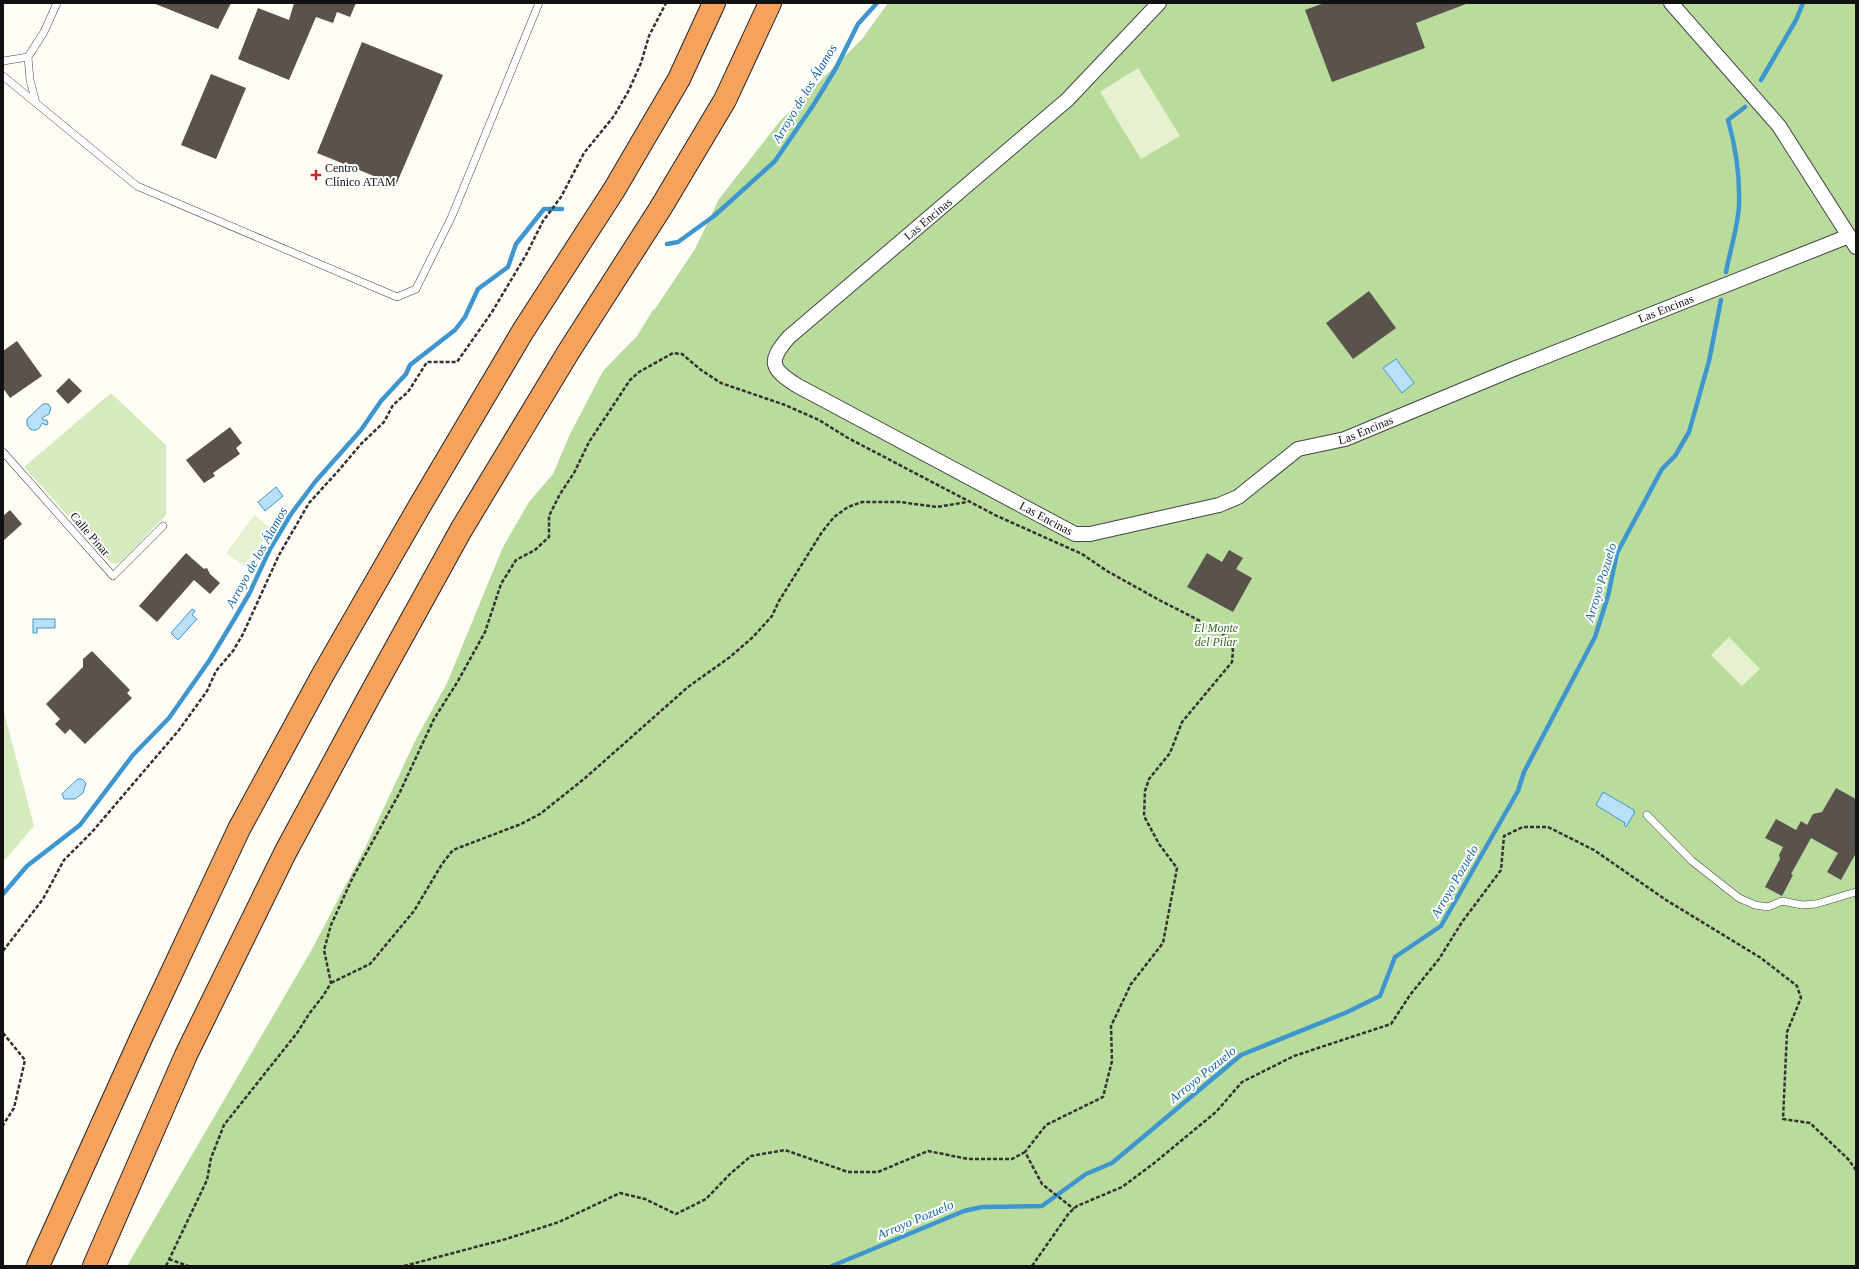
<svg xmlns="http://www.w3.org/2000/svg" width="1859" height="1269" font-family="'Times New Roman',serif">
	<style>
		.green { fill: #d5ebbd }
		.forest { fill: #b9dc9c }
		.pitch { fill: #e6f2cf }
		.water { fill: #b9e0f7; stroke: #3f96cf }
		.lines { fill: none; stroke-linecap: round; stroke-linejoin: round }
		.stream { stroke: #3f96cf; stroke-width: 4.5 }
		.building { fill: #5a524d }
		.lane-casing { stroke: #444; stroke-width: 8 }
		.street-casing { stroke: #444; stroke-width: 16 }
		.highway-casing { stroke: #222; stroke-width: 24 }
		.path { stroke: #333; stroke-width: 2.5; stroke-dasharray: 4 2; stroke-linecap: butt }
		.lane { stroke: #fff; stroke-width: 7 }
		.street { stroke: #fff; stroke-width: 14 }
		.highway { stroke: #f5a25d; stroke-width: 22 }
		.poi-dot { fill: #c4262e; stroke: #fff; stroke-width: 1.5 }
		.labels { text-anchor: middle; stroke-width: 4; stroke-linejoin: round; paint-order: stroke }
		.poi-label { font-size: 12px; fill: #111; stroke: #fff; text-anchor: start }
		.street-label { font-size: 12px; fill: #111; stroke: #fff }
		.park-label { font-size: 12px; font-style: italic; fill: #2f6b1f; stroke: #fff }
		.water-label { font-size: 13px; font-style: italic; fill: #1768a6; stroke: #fff }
	</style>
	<rect width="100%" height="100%" fill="#fffdf5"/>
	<path class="green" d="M 111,393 L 166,445 L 166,515 L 121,562 L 116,564 L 110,562 L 24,467 Z
		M 3,708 L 34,826 L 3,862 Z"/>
	<path class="forest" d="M 888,3 L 1856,3 L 1856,1266 L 127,1266 L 311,951 L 365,848 L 416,739 L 447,683 L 503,547 L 529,502 L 553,474 L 570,434 L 603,371 L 637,336 L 653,310 L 655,309 L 695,249 L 719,199 L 780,121 L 862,39 Z"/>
	<path class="pitch" d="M 1138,68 L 1180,136 L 1141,159 L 1100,92 Z
		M 254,515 L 272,529 L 244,566 L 226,553 Z
		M 1729,637 L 1760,669 L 1742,686 L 1711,655 Z"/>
	<path class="water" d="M 1396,359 L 1414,383 L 1402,393 L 1383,368 Z
		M 43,404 L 48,404 L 51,408 L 49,414 L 42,418 L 43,420 L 47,420 L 48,424 L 46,425 L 42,423 C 40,429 36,432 30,429 L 27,425 L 27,419 Z
		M 276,487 L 283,496 L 265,511 L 258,502 Z
		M 192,609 L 195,611 L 192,615 L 197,619 L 178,640 L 171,633 Z
		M 33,619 L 55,619 L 55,628 L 37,628 L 37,633 L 33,633 Z
		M 78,779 L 82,779 L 86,783 L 83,793 L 75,799 L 64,799 L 62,794 C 62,793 77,780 78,779 Z
		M 1603,792 L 1634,810 L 1633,811 L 1635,812 L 1626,827 L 1624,825 L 1625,823 L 1596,805 Z"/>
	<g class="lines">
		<path class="stream" d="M 1761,80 L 1796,20 L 1803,3
			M 667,244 L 678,242 L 714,216 L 775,161 L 814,104 L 836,68 L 858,24 L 877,3
			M 1726,272 C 1730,250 1738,227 1739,205 C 1740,176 1736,148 1728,120 L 1745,107
			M 3,894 L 27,866 L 80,825 L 133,755 L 169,718 L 209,661 L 235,618 L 249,594 L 270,549 L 291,514 L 315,482 L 361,430 L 381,401 L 406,374 L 410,365 L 455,330 L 465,317 L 478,289 L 508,267 L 516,244 L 544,209 L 562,209
			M 832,1266 L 964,1211 L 982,1207 L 1042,1206 L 1086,1174 L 1112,1163 L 1241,1055 L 1345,1013 L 1380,996 L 1395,957 L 1441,926 L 1518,791 L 1524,772 L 1595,637 L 1608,596 L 1617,553 L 1662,469 L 1675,456 L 1689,432 L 1709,361 L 1721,300"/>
	</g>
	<path class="building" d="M 153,3 L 231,3 L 218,29 Z
		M 294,3 L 356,3 L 350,17 L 337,12 L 333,23 L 316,17 L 289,80 L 238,59 L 258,8 L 289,20 Z
		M 1324,3 L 1466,3 L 1466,4 L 1416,23 L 1425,48 L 1332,82 L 1305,10 Z
		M 362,42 L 443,75 L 396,185 L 317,153 Z
		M 211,74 L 246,88 L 216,159 L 181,145 Z
		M 1369,291 L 1396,328 L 1353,359 L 1326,323 Z
		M 17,341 L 42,376 L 10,398 L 3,388 L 3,351 Z
		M 69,378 L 82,391 L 68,404 L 56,391 Z
		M 230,427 L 242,443 L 236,448 L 240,454 L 213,473 L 215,476 L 204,483 L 186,460 Z
		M 10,510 L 22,524 L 3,541 L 3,516 Z
		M 1229,550 L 1243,558 L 1236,569 L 1252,578 L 1233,612 L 1187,587 L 1207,553 L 1222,562 Z
		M 186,553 L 204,569 L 207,568 L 210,574 L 220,583 L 210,594 L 194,580 L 157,622 L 139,606 Z
		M 92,651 L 130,690 L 127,693 L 132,698 L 85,744 L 70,729 L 65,734 L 55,724 L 60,719 L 46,704 L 83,667 L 83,659 Z
		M 1836,788 L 1856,799 L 1856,853 L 1841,880 L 1827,872 L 1838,853 L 1811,838 L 1791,874 L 1793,875 L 1782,896 L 1765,887 L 1780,859 L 1779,855 L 1783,847 L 1765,838 L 1776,819 L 1796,830 L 1801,821 L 1807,825 L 1813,814 L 1822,812 Z"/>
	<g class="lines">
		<defs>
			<path id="lane" d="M 28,57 L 30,80 L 36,103
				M 3,61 L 28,57 L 44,32 L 57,3
				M 3,76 L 137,186 L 397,297 L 416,289 L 452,216 L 539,3
				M 3,452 L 113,576 L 163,526
				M 1647,815 L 1692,861 L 1739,898 L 1755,905 L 1768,907 L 1782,901 L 1802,905 L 1816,904 L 1856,892"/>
			<g id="street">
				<path id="s1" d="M 1159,3 L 1067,100 L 789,337 C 767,362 771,369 798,386 L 1075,534 L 1090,534 L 1219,505 L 1238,497 L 1298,449 L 1345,439 L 1511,370 L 1849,236"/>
				<path d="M 1671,3 L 1779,126 L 1856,247"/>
			</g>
			<path id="highway" d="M 38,1266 L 142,1036 L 239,829 L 322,676 L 419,507 L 523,331 L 614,190 L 679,79 L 714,3
				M 94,1266 L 186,1055 L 285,853 L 370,695 L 461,530 L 569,351 L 660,209 L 725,100 L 770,3"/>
		</defs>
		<use href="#lane" class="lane-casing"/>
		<use href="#street" class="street-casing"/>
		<use href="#highway" class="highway-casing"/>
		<path class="path" d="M 3,951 L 43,899 L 64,860 L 92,832 L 179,730 L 207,691 L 216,671 L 233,651 L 243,634 L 279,555 L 309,503 L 339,470 L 361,444 L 384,422 L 393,405 L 408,392 L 427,362 L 457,362 L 492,312 L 526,255 L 543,221 L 561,197 L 584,153 L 614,116 L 629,90 L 641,63 L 649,36 L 666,3
			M 331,983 L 370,964 L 414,911 L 442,864 L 453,850 L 521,824 L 540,814 L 584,779 L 688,687 L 730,657 L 753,637 L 772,616 L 779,601 L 822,532 L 834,517 L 848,507 L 862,502 L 900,502 L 937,507 L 967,502
			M 3,1033 L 25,1060 L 14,1108 L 3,1125
			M 169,1259 L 188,1266
			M 166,1266 L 207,1180 L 211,1158 L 224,1125 L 297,1033 L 309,1014 L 323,996 L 331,983 L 324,950 L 331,925 L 353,877 L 399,794 L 434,719 L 458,681 L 485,632 L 501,584 L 516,560 L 535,550 L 549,537 L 549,516 L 560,494 L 574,473 L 589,442 L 630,380 L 639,372 L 673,353 L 682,354 L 701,370 L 721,383 L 785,405 L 819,420 L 848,438 L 997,516 L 1082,554 L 1107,571 L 1161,601 L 1216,629 L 1229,639 L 1233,650 L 1232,662 L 1182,722 L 1170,753 L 1149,779 L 1145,791 L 1144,816 L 1159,844 L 1177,868 L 1163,943 L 1131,984 L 1111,1026 L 1112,1061 L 1103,1097 L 1046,1125 L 1025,1152 L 1042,1184 L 1074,1209
			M 404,1266 L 506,1239 L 559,1222 L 620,1193 L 645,1199 L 676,1214 L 706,1199 L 730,1174 L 751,1156 L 785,1150 L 848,1172 L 878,1172 L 928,1151 L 968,1159 L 1012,1159 L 1025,1152
			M 1032,1266 L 1069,1213 L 1077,1206 L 1122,1187 L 1153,1164 L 1216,1112 L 1242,1082 L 1294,1056 L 1391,1024 L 1410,995 L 1439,959 L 1462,922 L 1501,870 L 1504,836 L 1523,827 L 1548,827 L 1594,850 L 1666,900 L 1761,958 L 1797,986 L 1801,998 L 1787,1032 L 1783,1119 L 1810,1123 L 1848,1159 L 1856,1170"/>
		<use href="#lane" class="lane"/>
		<use href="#street" class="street"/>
		<use href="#highway" class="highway"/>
	</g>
	<path class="poi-dot" d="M314 169h4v4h4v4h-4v4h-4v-4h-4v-4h4z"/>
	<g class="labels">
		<g class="poi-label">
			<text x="325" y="172">Centro<tspan x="325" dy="14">Clínico ATAM</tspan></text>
		</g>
		<g class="street-label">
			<text transform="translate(928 219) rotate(-40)" y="4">Las Encinas</text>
			<text dy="4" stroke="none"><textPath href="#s1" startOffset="1516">Las Encinas</textPath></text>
			<text dy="4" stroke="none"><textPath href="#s1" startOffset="1192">Las Encinas</textPath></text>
			<text dy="4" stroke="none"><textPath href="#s1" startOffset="844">Las Encinas</textPath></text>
			<text transform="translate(90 534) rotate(49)" y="4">Calle Pinar</text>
		</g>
		<g class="park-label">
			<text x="1216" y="632">El Monte<tspan x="1216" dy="14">del Pilar</tspan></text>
		</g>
		<g class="water-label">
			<text transform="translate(804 93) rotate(-59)" y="5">Arroyo de los Álamos</text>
			<text transform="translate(256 557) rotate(-61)" y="5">Arroyo de los Álamos</text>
			<text transform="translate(1600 582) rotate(-73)" y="5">Arroyo Pozuelo</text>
			<text transform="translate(1454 881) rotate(-60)" y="5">Arroyo Pozuelo</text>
			<text transform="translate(1202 1074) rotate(-39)" y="5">Arroyo Pozuelo</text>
			<text transform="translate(915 1219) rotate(-23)" y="5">Arroyo Pozuelo</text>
		</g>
	</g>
	<rect width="1859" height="1269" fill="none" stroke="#111111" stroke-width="8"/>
</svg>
